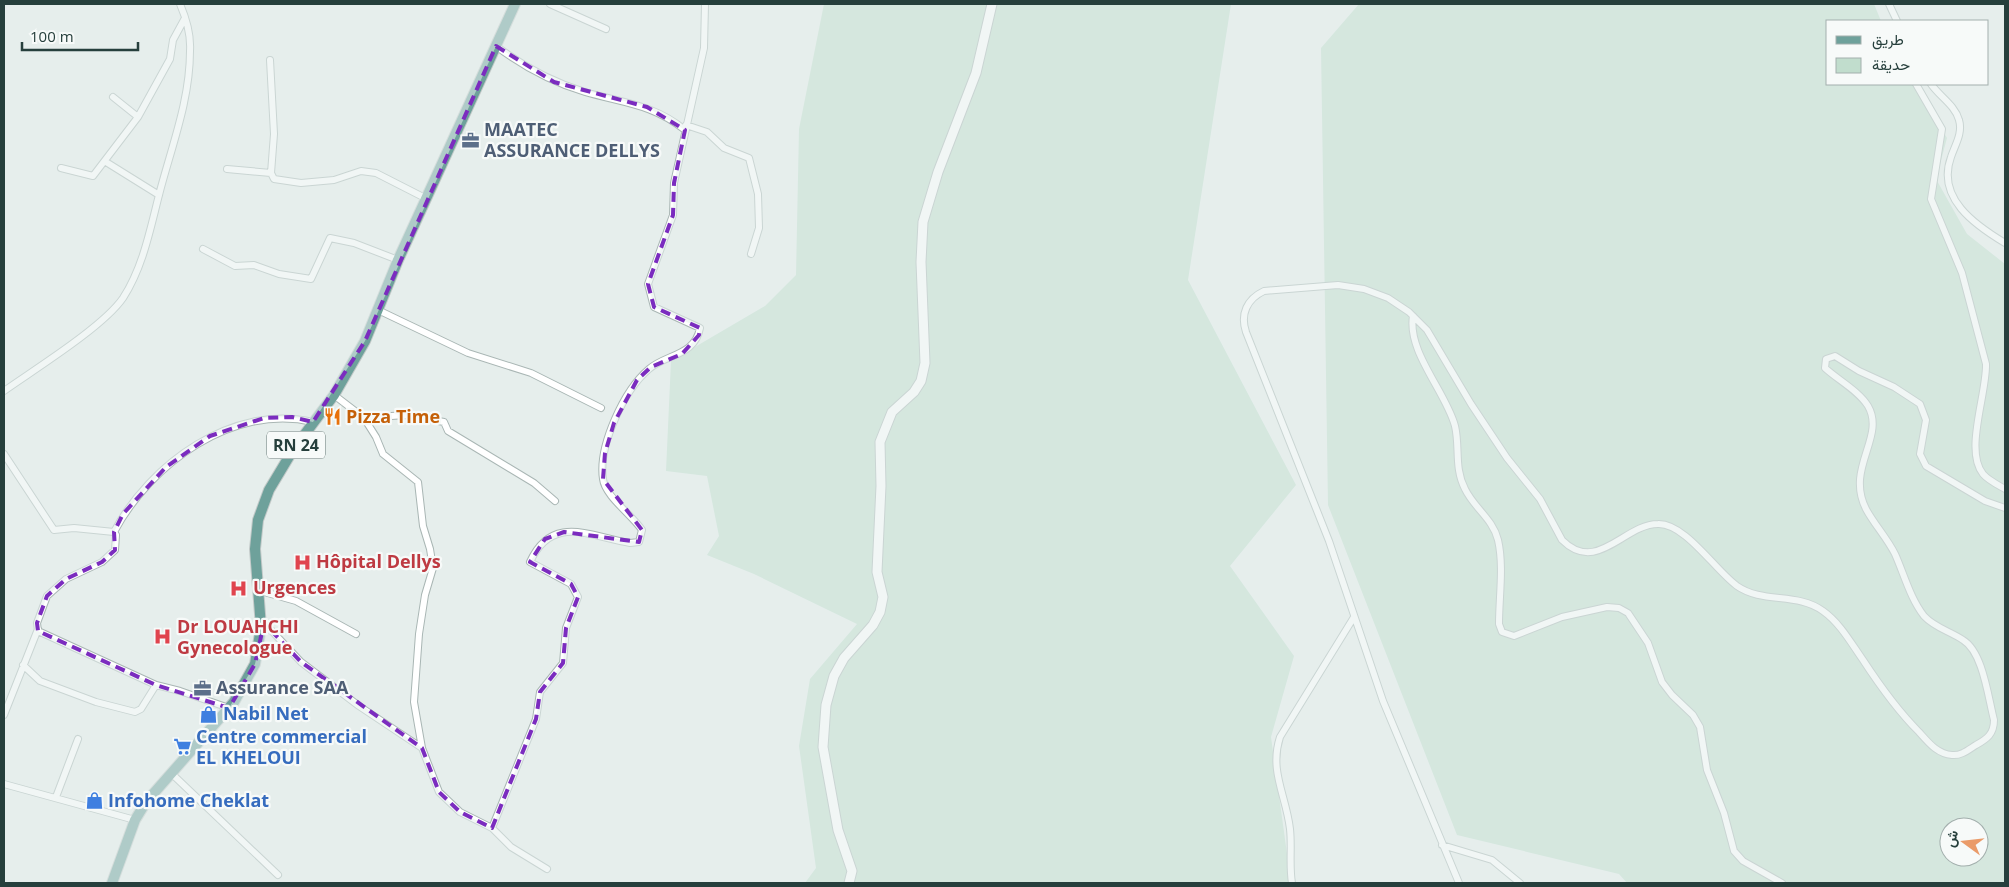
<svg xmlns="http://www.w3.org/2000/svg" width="2009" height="887" font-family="'Open Sans',Vazirmatn,sans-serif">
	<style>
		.green { fill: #c1ddcd; fill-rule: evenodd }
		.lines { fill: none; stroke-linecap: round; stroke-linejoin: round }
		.minor-casing { stroke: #a9b6b4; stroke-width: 8 }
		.tertiary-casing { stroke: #a9b6b4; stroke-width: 11 }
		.primary-casing { stroke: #c2c9c8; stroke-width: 12 }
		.minor { stroke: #fff; stroke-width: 6 }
		.tertiary { stroke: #fff; stroke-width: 9 }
		.primary { stroke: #6ea19b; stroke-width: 10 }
		.marked { fill: none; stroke: #7b2cbf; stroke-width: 4; stroke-dasharray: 10 6; stroke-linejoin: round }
		.labels { text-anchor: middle; stroke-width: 4.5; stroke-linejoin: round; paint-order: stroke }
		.shield { fill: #f7faf9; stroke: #657775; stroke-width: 1 }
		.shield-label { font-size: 16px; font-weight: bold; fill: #263f3c }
		.service-label { font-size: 18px; font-weight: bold; fill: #4e5e75; stroke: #f7faf9; text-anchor: start }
		.food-label { font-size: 18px; font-weight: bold; fill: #c56008; stroke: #f7faf9; text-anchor: start }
		.health-label { font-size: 18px; font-weight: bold; fill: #be3a42; stroke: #f7faf9; text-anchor: start }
		.shop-label { font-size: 18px; font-weight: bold; fill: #366cbe; stroke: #f7faf9; text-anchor: start }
	</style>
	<rect width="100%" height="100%" fill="#e6eeec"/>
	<path class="green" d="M 824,4 L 1231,4 L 1188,280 L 1296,485 L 1230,566 L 1294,656 L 1271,737 L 1291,883 L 805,883 L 816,868 L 799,746 L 810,679 L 857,624 L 754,574 L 707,555 L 719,536 L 707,476 L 666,471 L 671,361 L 765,306 L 796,275 L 799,129 Z
		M 1359,4 L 1874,4 L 1881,21 L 1828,21 L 1828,84 L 1915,84 L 1947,138 L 1936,179 L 1967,234 L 2005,264 L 2005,883 L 1627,883 L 1619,874 L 1457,835 L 1328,505 L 1321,48 ZM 1949,827 L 1979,827 L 1979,857 L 1949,857 Z"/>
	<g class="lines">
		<defs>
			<path id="minor" d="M 550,4 L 606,29
				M 1889,4 L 1897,21
				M 496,46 C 524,67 552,82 585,92 C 623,103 653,104 685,130
				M 270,60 L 274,134 L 271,173 L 274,179 L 301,183 L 334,180 L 361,171 L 376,173 L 427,199
				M 1916,84 L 1942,129 L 1931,199 L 1962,273 L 1986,364 C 1987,393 1964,451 1983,474 C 1988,480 1998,485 2005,489
				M 1931,84 C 1939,96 1955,105 1959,120 C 1963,133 1955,145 1951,157 C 1936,198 1975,225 2005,243
				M 113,97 L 138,117
				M 686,125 L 707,132 L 724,148 L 749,158 L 758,194 L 759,228 L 751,254
				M 106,162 L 159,195
				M 61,168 L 93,176 L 138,117 L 170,59 L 173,40 L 185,18
				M 227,169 L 271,173
				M 203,249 L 235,266 L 254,265 L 279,274 L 311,279 L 330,238 L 354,243 L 398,260
				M 378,310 L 468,353 L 531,373 L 601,408
				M 1413,316 C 1407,352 1446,392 1455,426 C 1460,447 1454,468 1465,489 C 1474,508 1493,519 1498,540 C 1504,566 1499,597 1499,624 L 1502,632 L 1514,636 L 1562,617 L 1607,607 L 1619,608 L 1628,613 L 1648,643 L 1662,682 L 1672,695 L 1693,715 L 1700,727 L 1707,770 L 1724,813 L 1734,851 L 1743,861 L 1782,883
				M 4,391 C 35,369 103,327 123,298 C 143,267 150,230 159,195 C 171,148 190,101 190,51 C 191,36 186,18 180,4
				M 334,395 L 364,418 L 405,415 L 444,422 L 448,431 L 534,483 L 555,501
				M 364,418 L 376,437 L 383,454 L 418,482 L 423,526 L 430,549 L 433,568 L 425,595 L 419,634 L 414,702 L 422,748
				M 4,454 L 54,530 L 74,528 L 114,532 L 116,535 L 115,550 L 102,562 L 66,579 L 47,596 L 37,623 L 38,631 L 156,685 L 180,691 L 229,708
				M 114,532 C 150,464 233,403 313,422
				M 257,590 L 296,601 L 356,634
				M 261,627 L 270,629 L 301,662 L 359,706 L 422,748 L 439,792 L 460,812 L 492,828 L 511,847 L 547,869
				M 23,665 L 40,681 L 96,702 L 135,712 L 141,709 L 156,685
				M 4,715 L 38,629
				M 171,773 L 278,875
				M 4,784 L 135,820
				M 56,797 L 78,739
				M 492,828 L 536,719 L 540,692 L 563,663 L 566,628 L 578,597 L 571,584 L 530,562 C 552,514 589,536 630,543 L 639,542 L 642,530 C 632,515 605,496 603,479 C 598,446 624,390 649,369 C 666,354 695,356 700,328 L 654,307 L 648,284 L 673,215 L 674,183 L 704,48 L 705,4
				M 1442,845 L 1492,860 L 1520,883
				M 1292,883 C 1289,865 1292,847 1290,829 C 1286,795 1269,771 1280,737 L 1354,617
				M 1459,883 L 1383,701 L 1329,541 L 1246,332 C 1240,314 1247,299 1264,291 L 1338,285 L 1364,289 L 1388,298 L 1409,312 L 1427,330 L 1471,404 L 1507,458 L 1540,499 L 1562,540 C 1597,575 1624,524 1658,524 C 1685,523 1715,570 1737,586 C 1763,604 1797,592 1823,611 C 1840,623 1851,643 1863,660 C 1880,686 1897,710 1919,732 C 1928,742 1937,754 1952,755 C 1961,756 1968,750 1976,745 C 1987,739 1994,734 1994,720 C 1988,697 1983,652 1963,640 C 1950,631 1935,628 1924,616 C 1910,598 1904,574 1895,554 C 1887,538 1874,524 1866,509 C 1845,468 1886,437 1868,406 C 1859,391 1838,380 1825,368 L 1826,359 L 1835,356 L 1859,371 L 1894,387 L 1920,404 L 1926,420 L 1920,454 L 1926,466 L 1985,501 L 2005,508"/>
			<path id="tertiary" d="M 849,883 L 852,871 L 838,830 L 823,747 L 826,705 L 834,676 L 844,658 L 873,625 L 880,612 L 883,597 L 877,572 L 881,486 L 880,442 L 892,412 L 914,392 L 921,381 L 925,363 L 921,262 L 923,222 L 938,172 L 976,73 L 992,4"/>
			<path id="primary" d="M 112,883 L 135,820 L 146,802 L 234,702 L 255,664 L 261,627 L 255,549 L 258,520 L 269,490 L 293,450 L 334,395 L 365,341 L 398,260 L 515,4"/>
		</defs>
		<use href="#minor" class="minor-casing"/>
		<use href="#tertiary" class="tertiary-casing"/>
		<use href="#primary" class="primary-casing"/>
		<use href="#minor" class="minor"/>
		<use href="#tertiary" class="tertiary"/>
		<use href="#primary" class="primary"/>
	</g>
	<path d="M0 0H2009V887H0ZM 496,46 L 554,82 L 647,107 L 685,130 L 674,183 L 673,215 L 648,284 L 654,307 L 700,328 L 699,335 L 682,354 L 651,367 L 637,380 L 614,423 L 605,453 L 603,479 L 642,530 L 639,542 L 564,532 L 545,539 L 530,562 L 571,584 L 578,597 L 566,628 L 563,663 L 540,692 L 536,719 L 492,828 L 460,812 L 439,792 L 422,748 L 301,662 L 264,623 L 255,664 L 229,708 L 156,685 L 38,631 L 37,623 L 47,596 L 66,579 L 102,562 L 115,550 L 114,532 L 123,514 L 166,467 L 210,436 L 264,418 L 292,417 L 313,422 L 365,341 Z" fill="#e6eeec" fill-opacity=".55" fill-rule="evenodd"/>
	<path class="marked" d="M 496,46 L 554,82 L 647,107 L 685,130 L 674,183 L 673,215 L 648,284 L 654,307 L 700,328 L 699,335 L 682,354 L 651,367 L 637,380 L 614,423 L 605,453 L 603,479 L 642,530 L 639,542 L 564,532 L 545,539 L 530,562 L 571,584 L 578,597 L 566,628 L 563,663 L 540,692 L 536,719 L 492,828 L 460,812 L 439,792 L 422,748 L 301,662 L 264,623 L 255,664 L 229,708 L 156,685 L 38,631 L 37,623 L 47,596 L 66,579 L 102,562 L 115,550 L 114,532 L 123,514 L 166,467 L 210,436 L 264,418 L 292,417 L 313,422 L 365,341 Z"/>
	<defs>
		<symbol id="office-bare" viewBox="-9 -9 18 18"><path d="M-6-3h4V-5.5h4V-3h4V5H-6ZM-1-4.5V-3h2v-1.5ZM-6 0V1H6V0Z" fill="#5c6f8a" stroke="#f7faf9" stroke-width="2.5" paint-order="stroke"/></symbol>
		<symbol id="restaurant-bare" viewBox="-9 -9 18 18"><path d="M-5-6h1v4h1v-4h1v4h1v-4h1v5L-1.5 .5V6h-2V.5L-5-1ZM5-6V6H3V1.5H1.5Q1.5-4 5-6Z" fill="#e8710a" stroke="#f7faf9" stroke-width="2.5" paint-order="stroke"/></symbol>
		<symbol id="hospital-bare" viewBox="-9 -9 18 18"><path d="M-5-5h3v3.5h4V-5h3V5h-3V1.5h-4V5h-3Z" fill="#e0444e" stroke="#f7faf9" stroke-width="2.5" paint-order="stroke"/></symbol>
		<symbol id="shop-bare" viewBox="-9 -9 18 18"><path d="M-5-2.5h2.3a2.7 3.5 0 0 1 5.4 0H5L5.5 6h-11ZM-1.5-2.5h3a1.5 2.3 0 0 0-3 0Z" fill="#3f7fe0" stroke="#f7faf9" stroke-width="2.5" paint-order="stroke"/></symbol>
		<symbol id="supermarket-bare" viewBox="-9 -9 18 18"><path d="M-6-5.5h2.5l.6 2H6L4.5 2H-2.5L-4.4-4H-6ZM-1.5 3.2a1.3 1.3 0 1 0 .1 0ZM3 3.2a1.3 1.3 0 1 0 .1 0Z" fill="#3f7fe0" stroke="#f7faf9" stroke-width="2.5" paint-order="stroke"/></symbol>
	</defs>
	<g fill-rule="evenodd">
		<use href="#office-bare" x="458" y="128" width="25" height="25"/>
		<use href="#restaurant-bare" x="320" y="404" width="25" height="25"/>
		<use href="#hospital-bare" x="290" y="550" width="25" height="25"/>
		<use href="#hospital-bare" x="226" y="576" width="25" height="25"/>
		<use href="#hospital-bare" x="150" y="624" width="25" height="25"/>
		<use href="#office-bare" x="190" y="676" width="25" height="25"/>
		<use href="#shop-bare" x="196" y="702" width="25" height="25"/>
		<use href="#supermarket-bare" x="170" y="734" width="25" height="25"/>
		<use href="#shop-bare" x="82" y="788" width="25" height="25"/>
	</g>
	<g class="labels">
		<rect class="shield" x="267" y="431.5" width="58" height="27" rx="4"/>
		<g class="shield-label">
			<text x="296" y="451">RN 24</text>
		</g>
		<g class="service-label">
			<text x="484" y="136">MAATEC<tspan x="484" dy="21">ASSURANCE DELLYS</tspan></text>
			<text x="216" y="694">Assurance SAA</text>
		</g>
		<g class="food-label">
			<text x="346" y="423">Pizza Time</text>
		</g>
		<g class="health-label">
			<text x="316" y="568">Hôpital Dellys</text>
			<text x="253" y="594">Urgences</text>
			<text x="177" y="633">Dr LOUAHCHI<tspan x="177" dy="21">Gynecologue</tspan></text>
		</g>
		<g class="shop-label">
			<text x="223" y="720">Nabil Net</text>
			<text x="196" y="743">Centre commercial<tspan x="196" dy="21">EL KHELOUI</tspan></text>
			<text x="108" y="807">Infohome Cheklat</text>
		</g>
	</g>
	<rect width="2009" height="887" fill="none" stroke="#263f3c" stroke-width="10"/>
	<rect x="1826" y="20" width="162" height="65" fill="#f7faf9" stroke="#a3afad"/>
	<rect x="1836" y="36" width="25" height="8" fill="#6ea19b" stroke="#a3afad"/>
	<text x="1872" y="45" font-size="15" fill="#263f3c">طريق</text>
	<rect x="1836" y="58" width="25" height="15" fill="#c1ddcd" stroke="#a3afad"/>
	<text x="1872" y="70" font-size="15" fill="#263f3c">حديقة</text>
	<g transform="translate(1964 842) rotate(285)"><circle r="24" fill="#f7faf9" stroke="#a3afad"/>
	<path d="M0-4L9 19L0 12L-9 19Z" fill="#ea9b69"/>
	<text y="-8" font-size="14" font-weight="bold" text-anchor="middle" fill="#263f3c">ش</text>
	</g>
	<path d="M22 42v8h116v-8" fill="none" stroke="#263f3c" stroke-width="2.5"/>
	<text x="30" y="42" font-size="15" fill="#263f3c" stroke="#f7faf9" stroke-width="4" paint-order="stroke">100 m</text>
</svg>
